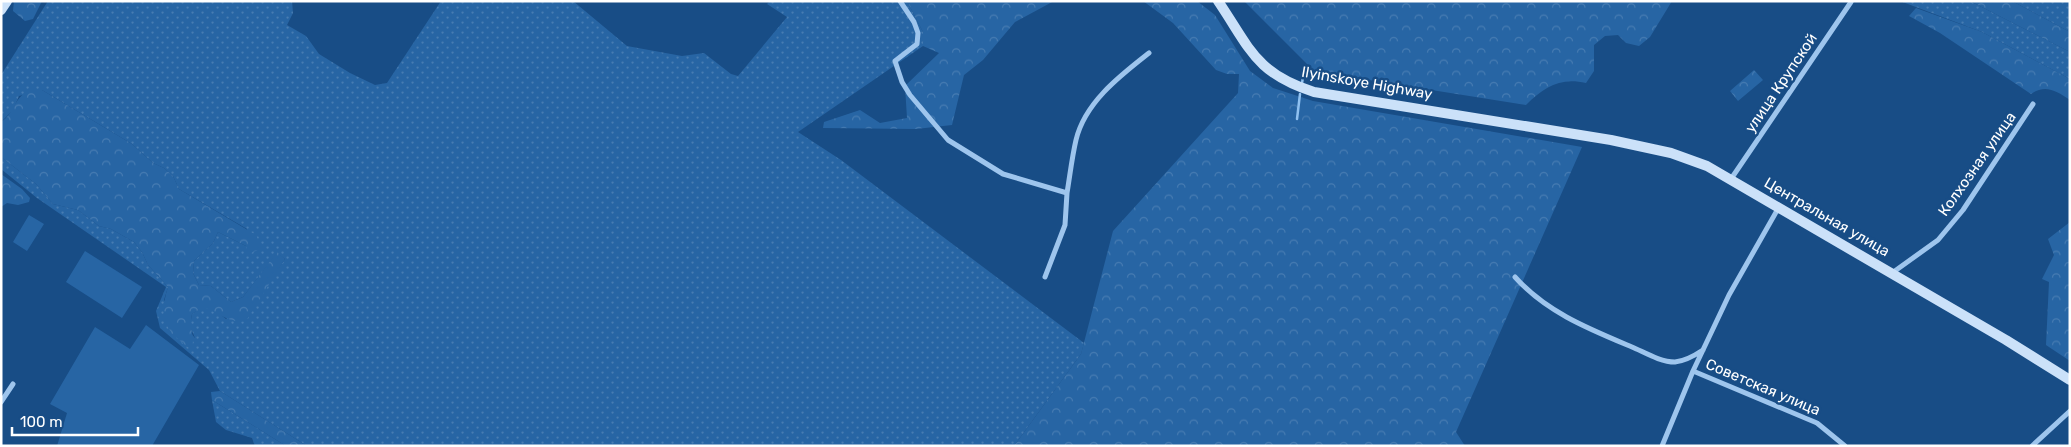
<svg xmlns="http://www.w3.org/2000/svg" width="2071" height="447" font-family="Rubik,sans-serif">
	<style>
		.grass { fill: url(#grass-dots) }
		.forest { fill: url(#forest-crowns) }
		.garden { fill: #2765a4 }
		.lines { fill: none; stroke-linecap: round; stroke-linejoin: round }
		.stream { stroke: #90c1f0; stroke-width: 2.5 }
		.street { stroke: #9ec5ed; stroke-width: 5 }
		.secondary { stroke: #cbe1f9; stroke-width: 10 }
		.labels { text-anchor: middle; stroke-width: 5; stroke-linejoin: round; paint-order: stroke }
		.street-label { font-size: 15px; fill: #fff; stroke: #184d86 }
	</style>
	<defs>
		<pattern id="grass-dots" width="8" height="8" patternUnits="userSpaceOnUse" patternTransform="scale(1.25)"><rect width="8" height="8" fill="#2765a4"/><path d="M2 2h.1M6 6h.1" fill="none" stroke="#477cb2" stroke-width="1.8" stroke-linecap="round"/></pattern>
		<pattern id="forest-crowns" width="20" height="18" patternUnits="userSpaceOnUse" patternTransform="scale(1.25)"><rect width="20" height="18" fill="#2765a4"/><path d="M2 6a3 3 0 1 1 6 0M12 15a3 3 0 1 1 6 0" fill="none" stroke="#477cb2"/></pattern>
	</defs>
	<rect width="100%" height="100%" fill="#184d86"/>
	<path class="grass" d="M 48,1 L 292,1 L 293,13 L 287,25 L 306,36 L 319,54 L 350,73 L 375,85 L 387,83 L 441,1 L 573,1 L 627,46 L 682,56 L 704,53 L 731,74 L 738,76 L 787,17 L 767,4 L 770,1 L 907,1 L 923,32 L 923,46 L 798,132 L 841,160 L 1084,343 L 1081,354 L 1014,446 L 307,446 L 220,391 L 209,370 L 160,328 L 156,311 L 166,287 L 37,198 L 1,169 L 1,157 L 36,184 L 53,204 L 78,210 L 99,226 L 111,229 L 134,242 L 142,252 L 148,265 L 168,287 L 164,300 L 195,338 L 190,326 L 192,314 L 203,306 L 216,311 L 226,319 L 269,282 L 285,259 L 277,253 L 243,297 L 231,302 L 211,286 L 199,285 L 193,273 L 194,261 L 213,243 L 218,232 L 246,246 L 247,229 L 179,189 L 173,176 L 164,168 L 153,163 L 132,144 L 42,90 L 19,96 L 13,110 L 1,122 L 1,75 Z
		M 1900,1 L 1970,1 L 2070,52 L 2070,79 L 1982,32 Z
		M 2012,1 L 2070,1 L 2070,32 Z
		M 212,400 L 286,446 L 255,446 L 252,438 L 226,430 L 216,422 Z"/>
	<path class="forest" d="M 14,1 L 42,1 L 33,19 L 25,21 L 13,11 Z
		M 907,1 L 1054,1 L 1015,22 L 983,60 L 964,75 L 952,125 L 916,129 L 823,128 L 824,122 L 860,110 L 880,123 L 907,118 L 905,86 L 939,53 L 923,46 L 923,32 Z
		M 1143,1 L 1197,1 L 1215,15 L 1250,71 L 1273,88 L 1313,101 L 1582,147 L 1456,432 L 1465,446 L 1014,446 L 1081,354 L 1113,231 L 1238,93 L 1239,74 L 1227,74 L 1216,70 L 1173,23 Z
		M 1244,1 L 1672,1 L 1650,37 L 1639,46 L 1626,43 L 1618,35 L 1605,36 L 1594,45 L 1594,71 L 1586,83 C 1560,77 1544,87 1526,105 L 1356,78 L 1333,78 L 1314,71 Z
		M 1970,1 L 2012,1 L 2070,32 L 2070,52 Z
		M 1916,8 L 1982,32 L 2070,79 L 2070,100 C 2056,91 2046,84 2031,94 L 1940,33 L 1909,16 Z
		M 1754,70 L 1763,80 L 1738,101 L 1730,91 Z
		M 29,90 L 42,90 L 132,144 L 153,163 L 164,168 L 173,176 L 179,189 L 256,235 L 262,248 L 249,254 L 246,246 L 218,232 L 213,243 L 194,261 L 193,273 L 199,285 L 211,286 L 231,302 L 243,297 L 277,252 L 285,259 L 246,321 C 229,324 218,312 203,307 L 192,314 C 189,329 195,335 192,350 C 165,331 158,319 168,287 L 148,265 L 142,252 L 134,242 L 111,229 L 99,226 L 78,210 L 53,204 L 36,184 L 1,157 L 1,122 C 15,113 12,100 29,90 Z
		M 1,174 L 22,189 L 30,198 L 29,202 L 18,205 L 7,203 L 1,207 Z
		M 2070,222 L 2070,361 L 2046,345 L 2049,282 L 2042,279 L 2054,255 L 2048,239 Z
		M 220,391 L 307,446 L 286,446 L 212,400 L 211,392 Z"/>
	<path class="garden" d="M 29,215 L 44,224 L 27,251 L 13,242 Z
		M 85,251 L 142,287 L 122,318 L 66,282 Z
		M 146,325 L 199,365 L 152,446 L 57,446 L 67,413 L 50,404 L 95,327 L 130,349 Z"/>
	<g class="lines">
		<path class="stream" d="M 1302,83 L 1305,66
			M 1297,119 L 1300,94"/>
		<path class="street" d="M 900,1 L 914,22 L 918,33 L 917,44 L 895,61 L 902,82 L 910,95 L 948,140 L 1003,174 L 1067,193 C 1070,175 1072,157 1076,140 C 1085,102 1121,75 1149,53
			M 1731,179 L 1851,2
			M 1892,273 L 1938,240 L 1963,210 L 2033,104
			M 1045,277 L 1065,225 L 1067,193
			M 1515,277 C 1546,312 1589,329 1632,347 C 1644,352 1660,362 1675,362 C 1685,361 1694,356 1703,350
			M 1693,371 L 1817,423 L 1845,446
			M 1,402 L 13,384
			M 1662,446 L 1693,371 L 1729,295 L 1779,207
			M 2032,446 L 2070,411"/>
		<path class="secondary" d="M 1218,1 C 1250,48 1255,73 1314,92 L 1611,140 L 1671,153 L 1707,166 L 2006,340 L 2070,380
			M 1,10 L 7,1"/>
	</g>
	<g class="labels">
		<g class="street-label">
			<text transform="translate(1367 83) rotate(10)" y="5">Ilyinskoye Highway</text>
			<text transform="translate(1781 83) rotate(-56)" y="5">улица Крупской</text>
			<text transform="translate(1977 164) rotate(-55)" y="5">Колхозная улица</text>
			<text transform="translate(1827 217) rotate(30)" y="5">Центральная улица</text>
			<text transform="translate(1763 387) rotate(23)" y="5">Советская улица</text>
		</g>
	</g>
	<rect width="2071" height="447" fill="none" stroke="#ffffff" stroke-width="5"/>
	<path d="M12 427v8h126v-8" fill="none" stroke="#ffffff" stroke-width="2.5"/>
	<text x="20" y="427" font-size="15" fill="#ffffff" stroke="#184d86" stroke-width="4" paint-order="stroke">100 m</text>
</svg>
